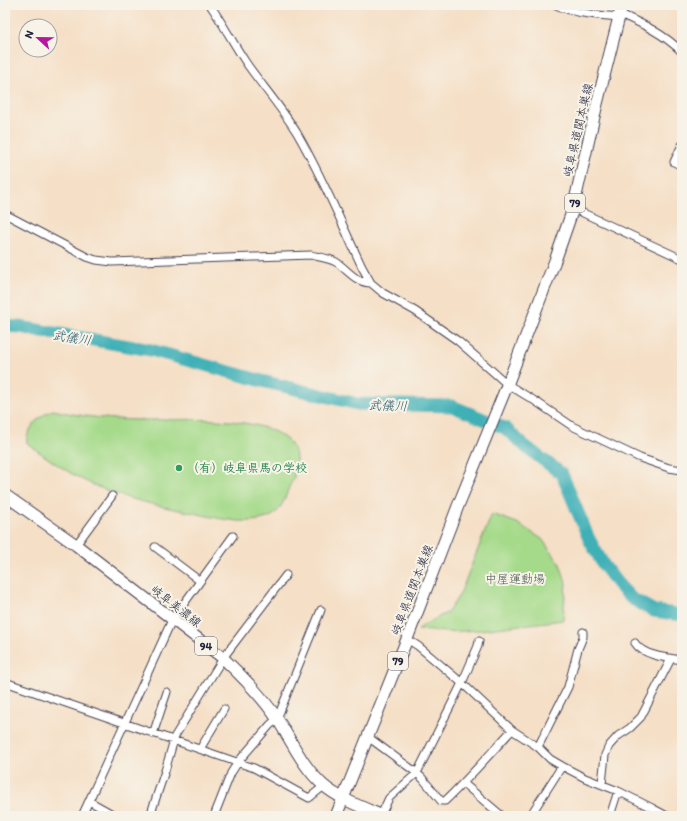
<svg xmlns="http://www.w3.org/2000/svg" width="687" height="821" font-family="Itim,'Klee One',sans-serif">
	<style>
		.green { fill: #a5da8a; stroke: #647e62 }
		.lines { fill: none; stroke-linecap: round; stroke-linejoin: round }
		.river { stroke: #3fb0b7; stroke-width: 13 }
		.street-casing { stroke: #423e50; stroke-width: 9 }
		.primary-casing { stroke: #423e50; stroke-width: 13 }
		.street { stroke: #fff; stroke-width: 7 }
		.primary { stroke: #fff; stroke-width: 11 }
		.leisure-dot { fill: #2e9e5b; stroke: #f7f3e8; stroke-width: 1.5 }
		.labels { text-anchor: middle; stroke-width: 4; stroke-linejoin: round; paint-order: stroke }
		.shield { fill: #f7f3e8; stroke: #62616f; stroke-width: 1 }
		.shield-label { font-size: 11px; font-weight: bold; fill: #22223b }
		.street-label { font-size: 12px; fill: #22223b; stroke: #f7f3e8 }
		.leisure-label { font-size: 12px; font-weight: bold; fill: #27864d; stroke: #f7f3e8; text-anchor: start }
		.park-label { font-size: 12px; fill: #495953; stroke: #f7f3e8 }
		.water-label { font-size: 13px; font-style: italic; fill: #2e5b6d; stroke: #f7f3e8 }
	</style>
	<rect width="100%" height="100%" fill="#f7f3e8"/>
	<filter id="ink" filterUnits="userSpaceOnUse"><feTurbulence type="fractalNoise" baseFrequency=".025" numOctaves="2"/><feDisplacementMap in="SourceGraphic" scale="8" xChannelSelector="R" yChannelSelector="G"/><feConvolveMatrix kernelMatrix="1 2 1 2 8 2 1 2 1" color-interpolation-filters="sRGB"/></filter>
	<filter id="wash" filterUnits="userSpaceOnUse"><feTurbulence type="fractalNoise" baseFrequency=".012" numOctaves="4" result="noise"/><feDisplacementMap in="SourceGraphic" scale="16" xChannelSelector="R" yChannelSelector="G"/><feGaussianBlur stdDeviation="0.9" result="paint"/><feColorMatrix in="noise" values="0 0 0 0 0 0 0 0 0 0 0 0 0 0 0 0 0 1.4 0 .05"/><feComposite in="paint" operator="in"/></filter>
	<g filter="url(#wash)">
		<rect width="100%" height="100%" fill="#f5dfc6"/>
		<path class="green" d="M 53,410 C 83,417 114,420 146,420 C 187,420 229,416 269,429 C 277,432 291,441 294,449 C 297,455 296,468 295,473 C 294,478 291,483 289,487 C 285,499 280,514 267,518 C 242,526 214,517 189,512 C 153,505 116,497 83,480 C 64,470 44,456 27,443 C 25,430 41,414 53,410 Z
			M 492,514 L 517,523 L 542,539 L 560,564 L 566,582 L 563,620 L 480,630 L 447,632 L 418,630 L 424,625 L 448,612 L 460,594 Z"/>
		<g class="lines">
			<path class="river" d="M 5,326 L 20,327 L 151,350 L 262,381 L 358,404 L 452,406 L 505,428 L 526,447 L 562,474 L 589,539 L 603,564 L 617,583 L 631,598 L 654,611 L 682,615"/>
		</g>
	</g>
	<g filter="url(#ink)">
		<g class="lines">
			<defs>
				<path id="street" d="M 210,5 C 224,25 235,47 249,67 C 265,89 283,110 297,133 C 322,176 341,222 362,267 L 371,283 L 383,293 L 415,311 L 458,341 L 507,384 L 535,401 L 572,426 L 640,458 L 669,468 L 682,470
					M 556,5 C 575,14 598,15 619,17
					M 620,14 C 643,24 664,34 682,52
					M 682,145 L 674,162 L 682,166
					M 573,209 L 581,212 L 682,259
					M 5,214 L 87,257 L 96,260 L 112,262 L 311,255 C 319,257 328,258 336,262 C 348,270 356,283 371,283
					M 76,545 L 112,496
					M 155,547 L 200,581
					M 407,639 L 418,646 L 462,683 L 512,730 L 538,747 L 550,759 L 562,766 L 585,778 L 618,791 L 652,808 L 667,816
					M 635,643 C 643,656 668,658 682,660
					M 5,682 L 254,768 L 309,798 L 324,786
					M 153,734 L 167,692
					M 368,737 L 417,773 L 462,683 L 478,646 L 479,641
					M 538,747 L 568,687 L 578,649 L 583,637 L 583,632
					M 200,749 L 224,709
					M 463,783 L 502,816
					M 602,784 L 605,755 L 609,746 L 618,736 L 630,728 L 641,717 L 671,659
					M 89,801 L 116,816
					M 381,815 L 389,798 L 417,773 L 423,779 L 441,801 L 445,801 C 468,779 490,754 512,730
					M 82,816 L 172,620 L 233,536
					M 150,816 L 165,771 L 175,736 L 223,658 L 286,575
					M 214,816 L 231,773 L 238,762 L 270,725 L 277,719 L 321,610
					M 530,816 L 562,766
					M 610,816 L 618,791"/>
				<path id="primary" d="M 5,495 L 76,545 L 223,658 C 243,677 263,697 278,720 C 292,742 303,767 323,785 C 339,799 364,808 383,816
					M 336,816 L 407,639 L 458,506 L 504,393 L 556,258 L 573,209 L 596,108 L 622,5"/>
			</defs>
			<use href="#street" class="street-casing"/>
			<use href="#primary" class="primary-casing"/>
			<use href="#street" class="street"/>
			<use href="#primary" class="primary"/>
		</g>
	</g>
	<circle class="leisure-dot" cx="179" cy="468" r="4"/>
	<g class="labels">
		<g class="shield">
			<rect x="565" y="194" width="20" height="18" rx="3"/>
			<rect x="195" y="637" width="22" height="18" rx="3"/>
			<rect x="388" y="652" width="20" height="18" rx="3"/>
		</g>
		<g class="shield-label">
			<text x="575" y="207">79</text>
			<text x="206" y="650">94</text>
			<text x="398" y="665">79</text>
		</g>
		<g class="street-label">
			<text transform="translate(578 130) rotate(-77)" y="4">岐阜県道関本巣線</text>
			<text transform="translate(412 590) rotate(-69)" y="4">岐阜県道関本巣線</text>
			<text transform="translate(176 606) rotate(38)" y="4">岐阜美濃線</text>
		</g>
		<g class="leisure-label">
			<text x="187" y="472">（有）岐阜県馬の学校</text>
		</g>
		<g class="park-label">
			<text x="515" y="583">中屋運動場</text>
		</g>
		<g class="water-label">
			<text transform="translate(72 337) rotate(9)" y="5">武儀川</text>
			<text transform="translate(388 405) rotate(2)" y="5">武儀川</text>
		</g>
	</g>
	<rect width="687" height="821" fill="none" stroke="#f7f3e8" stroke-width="20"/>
	<g transform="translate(38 38) rotate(292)"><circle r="19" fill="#f7f3e8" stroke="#a29fa3"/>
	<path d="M0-3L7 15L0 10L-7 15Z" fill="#b5179e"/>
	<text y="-6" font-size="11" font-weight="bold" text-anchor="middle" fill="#22223b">N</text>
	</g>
</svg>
